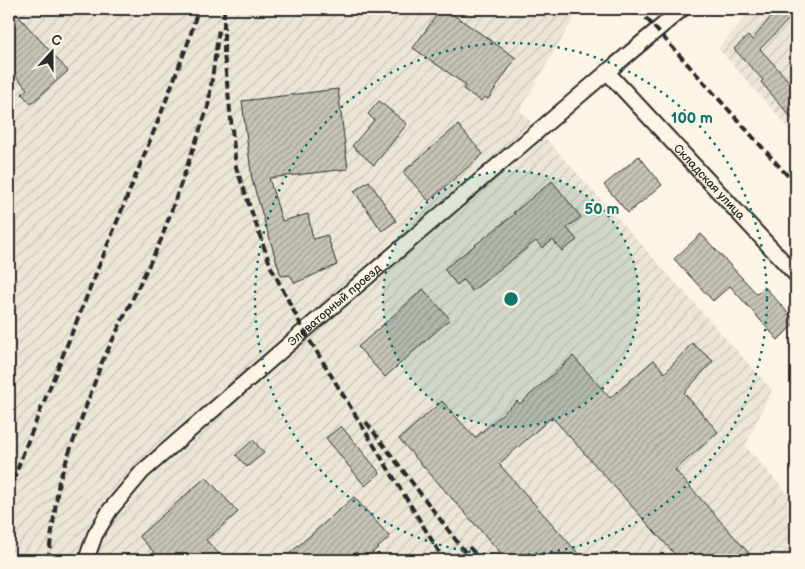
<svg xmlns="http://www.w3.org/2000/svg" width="805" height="569" font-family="'Balsamiq Sans',sans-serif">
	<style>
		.industrial { fill: url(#industrial-furrows) }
		.building { fill: url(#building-hatch); stroke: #2b2b2b }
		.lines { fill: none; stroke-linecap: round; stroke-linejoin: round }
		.minor-casing { stroke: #2b2b2b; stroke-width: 18 }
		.minor { stroke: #fcf5e5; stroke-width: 14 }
		.rail { stroke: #2b2b2b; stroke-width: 4; stroke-dasharray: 8 4; stroke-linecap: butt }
		.ring { fill: none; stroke: #0f766e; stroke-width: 2.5; stroke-dasharray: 2.5 5 }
		.labels { text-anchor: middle; stroke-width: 4; stroke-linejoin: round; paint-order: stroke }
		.street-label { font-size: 12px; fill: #2b2b2b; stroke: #fcf5e5 }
		.centre { fill: #0f766e; stroke: #fcf5e5; stroke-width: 2.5 }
		.ring-label { font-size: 15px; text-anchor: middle; font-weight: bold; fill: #0f766e; stroke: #fcf5e5; stroke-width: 4; stroke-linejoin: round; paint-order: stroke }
	</style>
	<defs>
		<pattern id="industrial-furrows" width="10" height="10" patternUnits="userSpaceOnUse" patternTransform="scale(1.25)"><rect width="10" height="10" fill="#ece6d7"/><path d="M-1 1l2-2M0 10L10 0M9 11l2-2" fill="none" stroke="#cbc5b9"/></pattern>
		<pattern id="building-hatch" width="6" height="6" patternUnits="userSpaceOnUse" patternTransform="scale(1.25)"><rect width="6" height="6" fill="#c8c3b7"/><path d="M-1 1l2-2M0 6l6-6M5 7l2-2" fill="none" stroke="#a39f95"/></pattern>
	</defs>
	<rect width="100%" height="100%" fill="#fcf5e5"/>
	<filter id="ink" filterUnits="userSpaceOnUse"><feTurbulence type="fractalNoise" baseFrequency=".02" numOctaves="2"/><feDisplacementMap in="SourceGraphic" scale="10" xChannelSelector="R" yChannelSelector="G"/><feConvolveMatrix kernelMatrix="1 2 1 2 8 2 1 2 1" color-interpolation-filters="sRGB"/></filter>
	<g filter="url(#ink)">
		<path class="industrial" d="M 9,9 L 579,9 L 520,110 L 772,390 L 745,446 L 796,503 L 796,560 L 9,560 Z
			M 753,9 L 796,9 L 796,136 L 718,48 Z"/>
		<path class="building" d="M 9,9 L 12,9 L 68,71 L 31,104 L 22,94 L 27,89 L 9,68 Z
			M 441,9 L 445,9 L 516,58 L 488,99 L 484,97 L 481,101 L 463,89 L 466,85 L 413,48 Z
			M 760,9 L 796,9 L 796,12 L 760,49 L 796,89 L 796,123 L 761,82 L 763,80 L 734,49 L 748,36 L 752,40 L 771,17 Z
			M 338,89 L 348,169 L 269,178 L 282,221 L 308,214 L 313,239 L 327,235 L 337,265 L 295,283 L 290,275 L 281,276 L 252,180 L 242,101 Z
			M 379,101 L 407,124 L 374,165 L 352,146 L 374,120 L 368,114 Z
			M 458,125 L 483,154 L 429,201 L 403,172 Z
			M 639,156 L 662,185 L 628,213 L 604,185 Z
			M 369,181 L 396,221 L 382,231 L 354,191 Z
			M 552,181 L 581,217 L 567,228 L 577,240 L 562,251 L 553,240 L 542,248 L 536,241 L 472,291 L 463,280 L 457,285 L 444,269 L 515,214 L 513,213 Z
			M 701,234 L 757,294 L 765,287 L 796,322 L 778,340 L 730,286 L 713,301 L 674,259 Z
			M 423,289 L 450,319 L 385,377 L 358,347 Z
			M 692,343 L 713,361 L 684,393 L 718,432 L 675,470 L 755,560 L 680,560 L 552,417 L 499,464 L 584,560 L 507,560 L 399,439 L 442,401 L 475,438 L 517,401 L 520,404 L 573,356 L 610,398 L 654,360 L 665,373 Z
			M 341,426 L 380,473 L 365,486 L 326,438 Z
			M 253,440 L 264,453 L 247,467 L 236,455 Z
			M 206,477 L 238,512 L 206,540 L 225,560 L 161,560 L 139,536 Z
			M 354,497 L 390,537 L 364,560 L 356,552 L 347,560 L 282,560 Z"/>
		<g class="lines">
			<defs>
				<g id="minor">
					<path id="s1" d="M 682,9 L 607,72 L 796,275"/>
					<path id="s2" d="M 86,560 L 95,535 L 110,510 L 142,472 L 304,331 L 607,72"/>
				</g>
			</defs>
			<use href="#minor" class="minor-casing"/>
			<use href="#minor" class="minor"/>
			<path class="rail" d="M 224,9 L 224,54 L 236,167 L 271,267 L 304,331 L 444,560
				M 638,9 L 796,185
				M 366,422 L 471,560
				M 9,492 L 24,451 L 162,111 L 189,40 L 198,9
				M 469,547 L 481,560
				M 48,560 L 59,481 L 102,362 L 161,240 L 208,107 L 219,29"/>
		</g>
	</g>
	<circle cx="511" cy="299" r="128" fill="#0f766e" fill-opacity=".12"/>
	<g class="ring">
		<circle cx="511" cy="299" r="128"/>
		<circle cx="511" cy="299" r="256"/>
	</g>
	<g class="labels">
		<g class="street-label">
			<text dy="4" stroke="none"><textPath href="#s1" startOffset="248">Складская улица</textPath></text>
			<text dy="4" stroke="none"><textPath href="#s2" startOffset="360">Элеваторный проезд</textPath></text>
		</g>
	</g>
	<circle cx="511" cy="299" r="8" class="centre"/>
	<g class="ring-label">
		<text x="692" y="123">100 m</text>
		<text x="602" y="214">50 m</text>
	</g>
	<rect width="805" height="569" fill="none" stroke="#fcf5e5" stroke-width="30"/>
	<rect x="15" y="15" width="775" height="539" fill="none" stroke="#2b2b2b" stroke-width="2" filter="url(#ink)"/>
	<g transform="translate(52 52) rotate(21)" stroke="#fcf5e5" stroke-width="4" paint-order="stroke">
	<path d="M0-4L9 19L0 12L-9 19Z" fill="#2b2b2b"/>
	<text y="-8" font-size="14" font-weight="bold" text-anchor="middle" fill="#2b2b2b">С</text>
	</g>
</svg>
